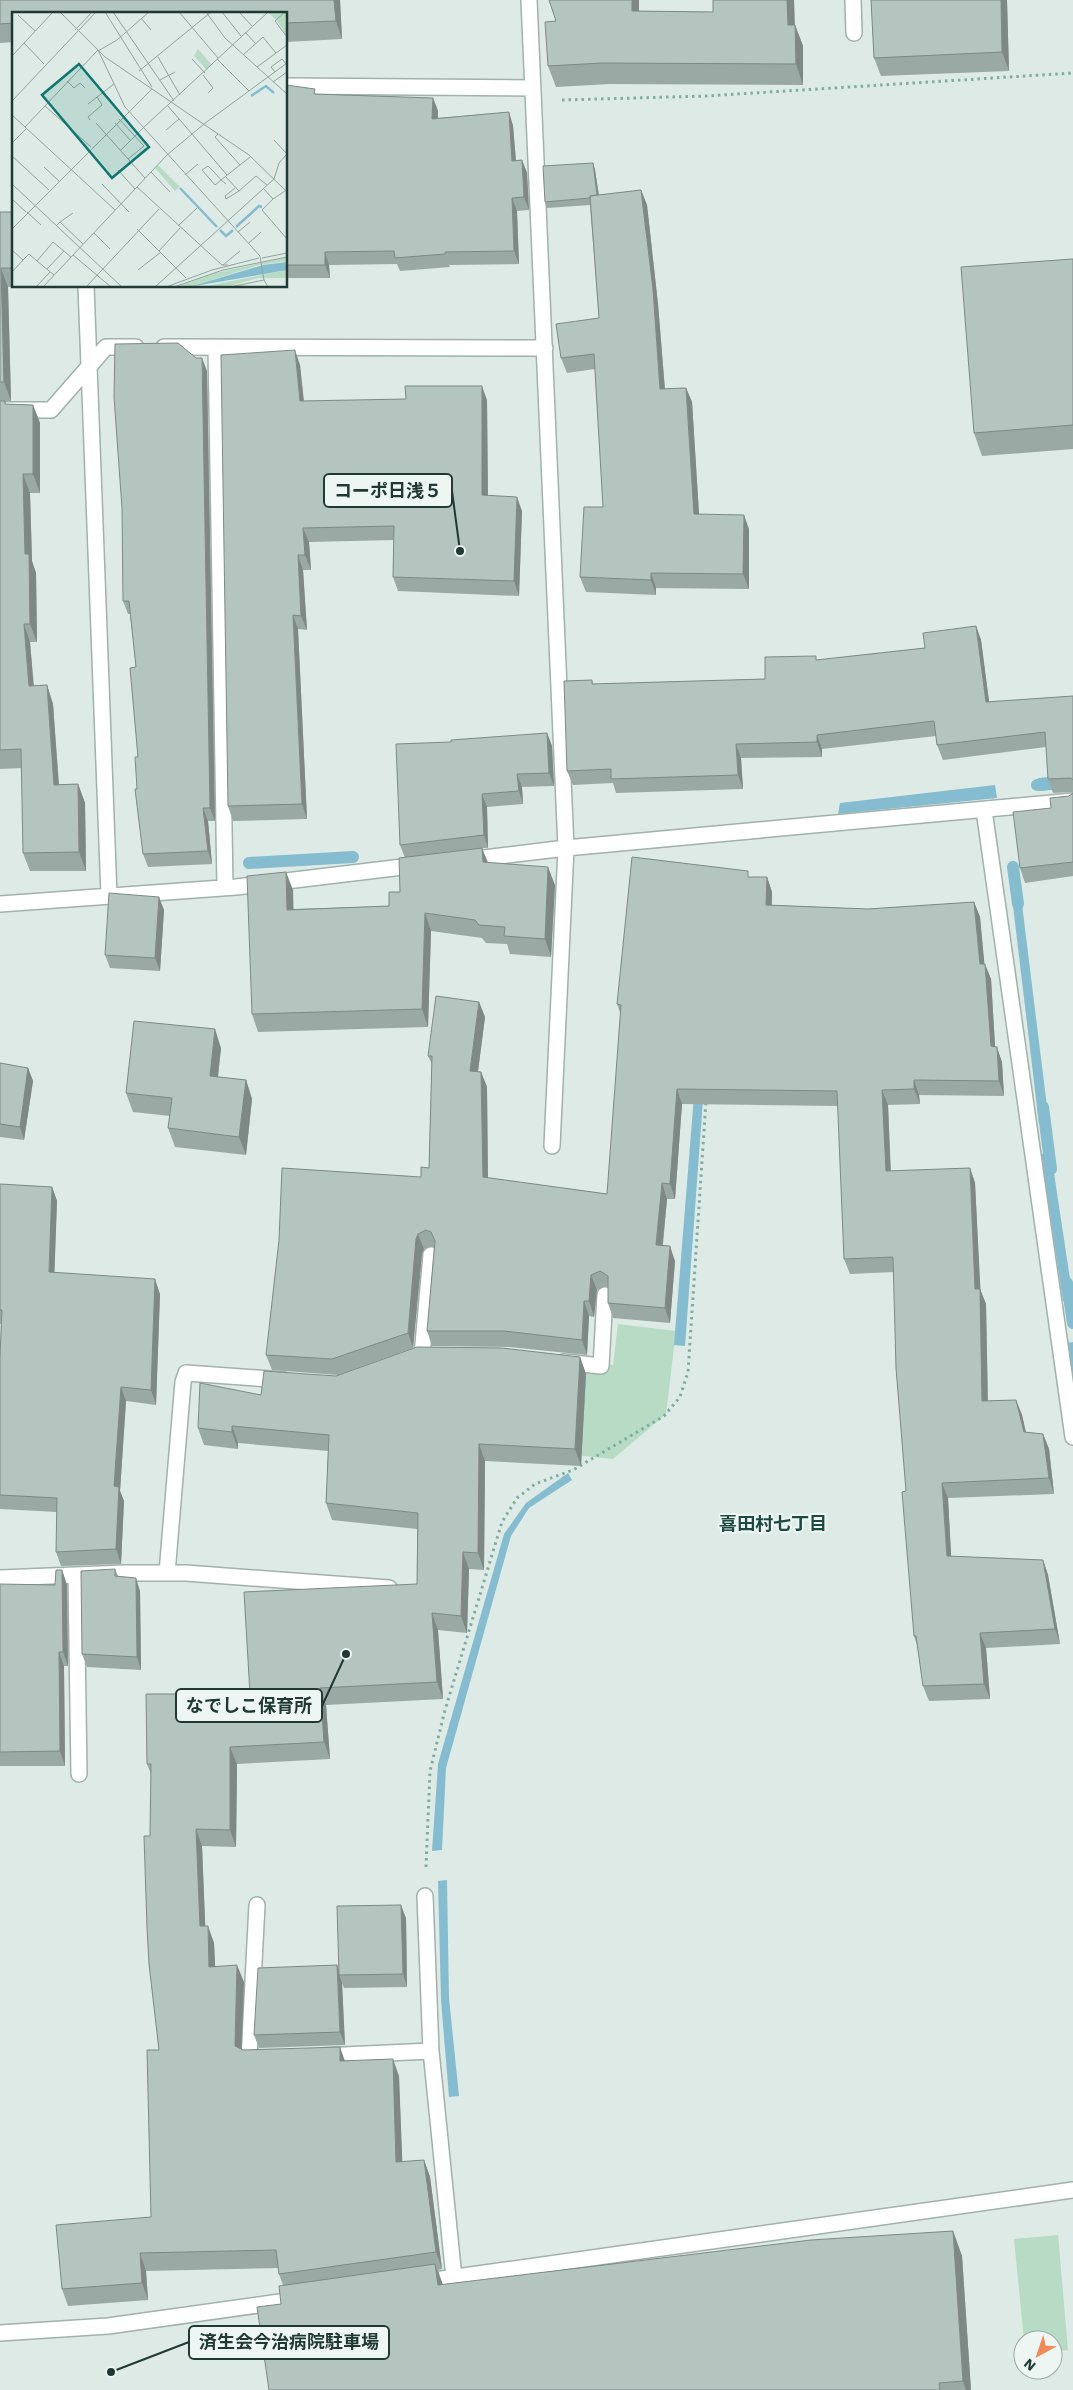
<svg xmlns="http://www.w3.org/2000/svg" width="1073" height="2390" font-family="'Work Sans','Noto Sans JP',sans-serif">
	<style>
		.green { fill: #b7dbc4 }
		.water { fill: #86bccf }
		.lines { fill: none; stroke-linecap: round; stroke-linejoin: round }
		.stream { stroke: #86bccf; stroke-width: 12 }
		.minor-casing { stroke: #a1b1ac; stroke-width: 18 }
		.path { stroke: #7fada3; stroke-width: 3; stroke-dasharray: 2.5 4; stroke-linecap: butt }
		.minor { stroke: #fff; stroke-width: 15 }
		.wall { fill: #9ba9a4 }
		.shaded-wall { fill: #7e8986 }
		.building { fill: #b4c4bf; stroke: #7e8986 }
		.labels { text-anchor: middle; stroke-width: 4; stroke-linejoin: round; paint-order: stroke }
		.neighbourhood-label { font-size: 18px; font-weight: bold; fill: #1c4a43; stroke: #eef6f3 }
		.inset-river { fill: none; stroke: #86bccf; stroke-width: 2.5 }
		.inset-road { fill: none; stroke: #92a39e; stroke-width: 1 }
		.view { fill: #0f766e; fill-opacity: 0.15; stroke: #0f766e; stroke-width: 2.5 }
		.inset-edge { fill: none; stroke: #203934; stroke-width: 2.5 }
		.leader { fill: none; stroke: #203934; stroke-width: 2 }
		.callout-dot { fill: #203934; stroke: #eef6f3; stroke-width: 2 }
		.callout { fill: #eef6f3; stroke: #203934; stroke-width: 2 }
		.callout-label { font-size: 18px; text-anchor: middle; font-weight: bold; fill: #203934 }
	</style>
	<rect width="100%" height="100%" fill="#deeae5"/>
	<path class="green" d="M 618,1324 L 676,1331 L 666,1414 L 613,1459 L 575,1455 L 585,1361 L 613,1365 Z
		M 1058,2235 L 1068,2350 L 1053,2352 L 1053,2340 L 1024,2340 L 1014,2239 Z"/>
	<path class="water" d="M 1073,775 L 1073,788 L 1039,791 L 1038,778 Z
		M 995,785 L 997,798 L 838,814 L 840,803 Z
		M 1020,888 L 1049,1123 L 1039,1124 L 1011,889 Z
		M 696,1071 L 705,1072 L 685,1346 L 674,1345 Z
		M 1051,1153 L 1073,1299 L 1063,1301 L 1041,1154 Z
		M 1073,1342 L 1073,1389 L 1066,1343 Z
		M 568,1473 L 572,1480 L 529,1508 L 511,1536 L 446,1768 L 442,1850 L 432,1851 L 438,1764 L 504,1534 L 526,1503 Z
		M 447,1880 L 449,1998 L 459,2096 L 449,2097 L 441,2000 L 438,1881 Z"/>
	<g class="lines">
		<path class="stream" d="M 1037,785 L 1073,782
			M 249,863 L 353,857
			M 1013,867 L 1018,904
			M 1043,1107 L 1051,1169
			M 1067,1283 L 1073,1323"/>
		<defs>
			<path id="minor" d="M 529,0 L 566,848 L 552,1146
				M 853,0 L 854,33
				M 286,86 L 533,88
				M 86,286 L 109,896
				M 164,347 L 545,348
				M 216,347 L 225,887
				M 0,410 L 51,410 L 106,347 L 136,347
				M 984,810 L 1073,1437
				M 467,860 L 566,848 L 1073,801
				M 0,904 L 236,887 L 419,865
				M 422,1355 L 431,1255
				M 564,1362 L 601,1366 L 605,1295
				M 167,1573 L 183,1382 L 186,1373 L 284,1380
				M 76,1575 L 79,1774
				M 0,1578 L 125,1573 L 186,1573 L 389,1588
				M 425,1896 L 431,2051
				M 257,1905 L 249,2058 L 262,2058
				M 322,2056 L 431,2051 L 454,2278
				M 421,2282 L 1073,2190
				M 0,2333 L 108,2326 L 301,2299"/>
		</defs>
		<use href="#minor" class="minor-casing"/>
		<path class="path" d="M 562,100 L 706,96 L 1073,73
			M 426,1867 L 430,1771 L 445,1710 L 502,1522 L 517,1498 L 535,1484 L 573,1470 L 664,1416 L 680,1397 L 688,1372 L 706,1101"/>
		<use href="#minor" class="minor"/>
	</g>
	<path class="wall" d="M 0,0 L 340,0 L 342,39 L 286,42 L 286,14 L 14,14 L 14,42 L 0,43 Z
		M 639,0 L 639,11 L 713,12 L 713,0 L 794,0 L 795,25 L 803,46 L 803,85 L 610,84 L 556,87 L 548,66 L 556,21 Z
		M 871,0 L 1007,0 L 1009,71 L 881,76 L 874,58 Z
		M 286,85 L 316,94 L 433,98 L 438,111 L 438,118 L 509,112 L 513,126 L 516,161 L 522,160 L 527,173 L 529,210 L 517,211 L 519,264 L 449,265 L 450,267 L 400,271 L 397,264 L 329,265 L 330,278 L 286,278 Z
		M 593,163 L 595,170 L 599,195 L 641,190 L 647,205 L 658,304 L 665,389 L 686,388 L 692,402 L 699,514 L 749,529 L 749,589 L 656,588 L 656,595 L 586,592 L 580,577 L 603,507 L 595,369 L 567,373 L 561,358 L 599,318 L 590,205 L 547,208 L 545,202 Z
		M 0,212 L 14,212 L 14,286 L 49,286 L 8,287 L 11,401 L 5,401 L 6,404 L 33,405 L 40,423 L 40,493 L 30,493 L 32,561 L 36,573 L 37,642 L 30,642 L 34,686 L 47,685 L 53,704 L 59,784 L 78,784 L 85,803 L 86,871 L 30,871 L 23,853 L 22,768 L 0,769 Z
		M 1073,259 L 1073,449 L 982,456 L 974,433 Z
		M 300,365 L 304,401 L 487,400 L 488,496 L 522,511 L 519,596 L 398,591 L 393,577 L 394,540 L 309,542 L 311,570 L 303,570 L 307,630 L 298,629 L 307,819 L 233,821 L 228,806 Z
		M 207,371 L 215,821 L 208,821 L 212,864 L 148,867 L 143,854 L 137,789 L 138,757 L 136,667 L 130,614 L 128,614 L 123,601 Z
		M 976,626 L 981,640 L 989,702 L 1073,696 L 1073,792 L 1053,793 L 1048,779 L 1046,747 L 943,760 L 937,745 L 936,736 L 822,749 L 822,757 L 741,758 L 743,789 L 616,793 L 613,783 L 573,785 L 567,771 L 592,680 L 593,684 L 765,679 L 817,660 L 925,648 Z
		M 547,733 L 552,746 L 554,786 L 522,787 L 523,804 L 487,807 L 488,848 L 482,848 L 488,862 L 555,885 L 551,957 L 510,954 L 507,944 L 486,943 L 482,938 L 431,931 L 428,1027 L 258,1032 L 252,1014 L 293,890 L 293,909 L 389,906 L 400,892 L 405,858 L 400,845 L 451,742 Z
		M 1073,793 L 1073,876 L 1025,883 L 1020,868 L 1051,808 Z
		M 750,877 L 767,877 L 772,892 L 772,905 L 868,909 L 974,902 L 980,917 L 984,964 L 991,979 L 995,1046 L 1002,1062 L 1004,1096 L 919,1095 L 920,1104 L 888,1105 L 891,1171 L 970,1168 L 975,1183 L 980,1289 L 986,1304 L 988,1401 L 1016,1400 L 1022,1415 L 1026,1432 L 1043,1434 L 1049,1449 L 1054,1494 L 948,1498 L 951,1556 L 1043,1560 L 1048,1575 L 1060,1644 L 986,1648 L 990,1699 L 929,1701 L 923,1686 L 918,1648 L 914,1636 L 894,1272 L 850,1274 L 844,1259 L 838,1106 L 682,1104 L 675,1199 L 667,1199 L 663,1245 L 675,1261 L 670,1323 L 613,1318 L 608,1303 L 608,1287 L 606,1286 L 597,1290 L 594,1317 L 589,1316 L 587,1355 L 509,1347 L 432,1346 L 427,1331 L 434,1247 L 431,1246 L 424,1249 L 422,1254 L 413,1348 L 338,1375 L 272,1370 L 266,1355 L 429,1168 L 432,1064 L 428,1056 L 479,1002 L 485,1017 L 478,1072 L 481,1072 L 487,1087 L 488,1178 L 607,1194 L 621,1015 L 617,1004 Z
		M 164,910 L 160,971 L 110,968 L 105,955 Z
		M 221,1048 L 218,1077 L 246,1080 L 252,1099 L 246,1155 L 175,1147 L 168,1128 L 170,1116 L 133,1112 L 126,1093 Z
		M 0,1063 L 28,1068 L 33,1081 L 24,1140 L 0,1137 Z
		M 0,1184 L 52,1187 L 57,1201 L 54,1272 L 160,1294 L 156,1405 L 126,1401 L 120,1491 L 124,1501 L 121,1564 L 61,1566 L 56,1552 L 57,1512 L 0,1509 L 0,1357 L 1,1324 L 0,1324 Z
		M 580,1357 L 586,1374 L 581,1466 L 485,1461 L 484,1570 L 469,1569 L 467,1633 L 438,1630 L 443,1699 L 326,1705 L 330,1759 L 237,1764 L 236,1847 L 202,1846 L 205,1926 L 214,1943 L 215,1966 L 244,1982 L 242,2049 L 243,2050 L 345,2060 L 399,2076 L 402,2162 L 424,2160 L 430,2177 L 442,2269 L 438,2270 L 443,2285 L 953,2231 L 962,2256 L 971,2390 L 269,2390 L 281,2304 L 283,2285 L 279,2274 L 278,2268 L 146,2271 L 148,2300 L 68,2306 L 62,2289 L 151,2217 L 159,2050 L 150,1836 L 151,1774 L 147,1764 L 250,1694 L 417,1584 L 417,1529 L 332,1520 L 326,1503 L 328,1451 L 238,1443 L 238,1449 L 204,1445 L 198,1428 L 261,1395 L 336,1376 Z
		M 115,1569 L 118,1576 L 140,1591 L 141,1670 L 87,1667 L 82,1654 Z
		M 62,1570 L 67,1585 L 68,1666 L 64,1666 L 65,1766 L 0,1766 L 0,1584 L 55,1585 Z
		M 406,1918 L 407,1987 L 344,1988 L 342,1983 L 345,2045 L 259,2048 L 254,2035 L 337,1965 L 339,1970 Z"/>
	<path class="shaded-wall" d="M 334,0 L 340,0 L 342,39 L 336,21 Z
		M 632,0 L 639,0 L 639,32 L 632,11 Z
		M 787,0 L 794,0 L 795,46 L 788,25 Z
		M 1001,0 L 1007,0 L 1009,71 L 1002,52 Z
		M 795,25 L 803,46 L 803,85 L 796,64 Z
		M 433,98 L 438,111 L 437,132 L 432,119 Z
		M 509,112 L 513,126 L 517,174 L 512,161 Z
		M 522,160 L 527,173 L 529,210 L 524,197 Z
		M 593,163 L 595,170 L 600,204 L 597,197 Z
		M 641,190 L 647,205 L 658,304 L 666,404 L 660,389 Z
		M 512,198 L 517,211 L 519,264 L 514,251 Z
		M 325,252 L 329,265 L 330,278 L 325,265 Z
		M 1,268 L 8,287 L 11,401 L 4,382 Z
		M 295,350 L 300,365 L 305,415 L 300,401 Z
		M 202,358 L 207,371 L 215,821 L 210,808 Z
		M 482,386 L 487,400 L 488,510 L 482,495 Z
		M 686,388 L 692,402 L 700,529 L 694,514 Z
		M 33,405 L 40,423 L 40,493 L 33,474 Z
		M 23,474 L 30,493 L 32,561 L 36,573 L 37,642 L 30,624 L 25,554 Z
		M 517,497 L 522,511 L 519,596 L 514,581 Z
		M 744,515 L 749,529 L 749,589 L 743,574 Z
		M 303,528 L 309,542 L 311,570 L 305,555 Z
		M 298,555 L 303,570 L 307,630 L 301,616 Z
		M 651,573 L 656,588 L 656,595 L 651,580 Z
		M 293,615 L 298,629 L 307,819 L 302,804 Z
		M 24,624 L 30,642 L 35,705 L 29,686 Z
		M 976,626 L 981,640 L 991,716 L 986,702 Z
		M 47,685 L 53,704 L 60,803 L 54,785 Z
		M 547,733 L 552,746 L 554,786 L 549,773 Z
		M 817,735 L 822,749 L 822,757 L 817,742 Z
		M 736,744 L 741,758 L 743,789 L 738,775 Z
		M 517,774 L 522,787 L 523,804 L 519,791 Z
		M 78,784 L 85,803 L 86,871 L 79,852 Z
		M 482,794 L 487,807 L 488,848 L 484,835 Z
		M 203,808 L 208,821 L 212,864 L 208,851 Z
		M 482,848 L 489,867 L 483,862 Z
		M 548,867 L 555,885 L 551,957 L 545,939 Z
		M 286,872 L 293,890 L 294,928 L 287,910 Z
		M 767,877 L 772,892 L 771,920 L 766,905 Z
		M 159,897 L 164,910 L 160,971 L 155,958 Z
		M 974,902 L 980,917 L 986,980 L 980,964 Z
		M 425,913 L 431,931 L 428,1027 L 422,1009 Z
		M 985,964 L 991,979 L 996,1062 L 991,1046 Z
		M 479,1002 L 485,1017 L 476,1086 L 470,1071 Z
		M 215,1029 L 221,1048 L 216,1094 L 210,1076 Z
		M 997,1047 L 1002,1062 L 1004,1096 L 999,1081 Z
		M 28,1068 L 33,1081 L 24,1140 L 20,1127 Z
		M 481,1072 L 487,1087 L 488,1192 L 483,1177 Z
		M 246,1080 L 252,1099 L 246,1155 L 239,1137 Z
		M 914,1080 L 919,1095 L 920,1104 L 914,1089 Z
		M 677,1089 L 682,1104 L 675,1199 L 670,1184 Z
		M 882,1090 L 888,1105 L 891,1186 L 886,1171 Z
		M 970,1168 L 975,1183 L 981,1300 L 980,1289 L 986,1304 L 988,1416 L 982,1401 L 975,1289 Z
		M 662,1183 L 667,1199 L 661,1260 L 656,1245 Z
		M 52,1187 L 57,1201 L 54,1287 L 49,1272 Z
		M 418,1234 L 424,1249 L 422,1254 L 413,1348 L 408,1333 L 416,1239 Z
		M 670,1246 L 675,1261 L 670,1323 L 665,1308 Z
		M 591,1275 L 597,1290 L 594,1317 L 589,1301 Z
		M 155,1279 L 160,1294 L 156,1405 L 151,1390 Z
		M 584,1301 L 589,1316 L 587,1355 L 582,1340 Z
		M 580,1357 L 586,1374 L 581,1466 L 575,1449 Z
		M 121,1387 L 126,1401 L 120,1491 L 124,1501 L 121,1564 L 116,1549 L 114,1486 Z
		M 1016,1400 L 1022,1415 L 1029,1447 L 1024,1432 Z
		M 232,1426 L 238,1443 L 238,1449 L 232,1432 Z
		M 1043,1434 L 1049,1449 L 1054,1494 L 1049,1478 Z
		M 479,1444 L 485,1461 L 484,1570 L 478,1553 Z
		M 942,1483 L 948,1498 L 952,1571 L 947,1556 Z
		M 463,1552 L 469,1569 L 467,1633 L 461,1616 Z
		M 1043,1560 L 1048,1575 L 1060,1644 L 1055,1629 Z
		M 62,1570 L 67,1585 L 68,1666 L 63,1652 Z
		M 136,1578 L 140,1591 L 141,1670 L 137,1657 Z
		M 432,1613 L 438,1630 L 443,1699 L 437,1682 Z
		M 980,1633 L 986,1648 L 990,1699 L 984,1684 Z
		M 59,1652 L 64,1666 L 65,1766 L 60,1751 Z
		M 320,1688 L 326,1705 L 330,1759 L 324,1742 Z
		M 230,1747 L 237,1764 L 236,1847 L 230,1830 Z
		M 196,1829 L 202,1846 L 206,1943 L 200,1926 Z
		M 401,1905 L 406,1918 L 407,1987 L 403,1974 Z
		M 208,1926 L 214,1943 L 216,1984 L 209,1967 Z
		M 237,1965 L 244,1982 L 241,2063 L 235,2046 Z
		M 337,1965 L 341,1975 L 339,1975 L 342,1983 L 345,2045 L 340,2032 Z
		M 340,2047 L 346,2064 L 340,2061 Z
		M 393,2059 L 399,2076 L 403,2179 L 396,2162 Z
		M 424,2160 L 430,2177 L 442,2269 L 436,2252 Z
		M 953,2231 L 962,2256 L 971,2390 L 966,2390 L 963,2381 Z
		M 140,2253 L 146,2271 L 148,2300 L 142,2283 Z
		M 435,2264 L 444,2288 L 438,2285 Z"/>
	<path class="building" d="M 0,0 L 334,0 L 336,21 L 286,23 L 286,14 L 14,14 L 14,23 L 0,24 Z
		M 549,0 L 632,0 L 632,11 L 713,12 L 713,0 L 787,0 L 788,25 L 795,25 L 796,64 L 602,63 L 548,66 L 545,22 L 556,21 Z
		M 871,0 L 1001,0 L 1002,52 L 874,58 Z
		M 286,85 L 315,89 L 314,94 L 433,98 L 432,119 L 509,112 L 512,161 L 522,160 L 524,197 L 512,198 L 514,251 L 445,252 L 445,254 L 395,258 L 394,251 L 325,252 L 325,265 L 286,265 Z
		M 593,163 L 597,195 L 590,196 L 590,198 L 545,202 L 543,166 Z
		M 641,190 L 653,289 L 660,389 L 686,388 L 694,514 L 744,515 L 743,574 L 651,573 L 651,580 L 580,577 L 584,507 L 603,507 L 594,354 L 561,358 L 556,324 L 599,318 L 590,196 Z
		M 0,212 L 14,212 L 14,268 L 1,268 L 4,382 L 0,382 Z
		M 1073,259 L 1073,425 L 974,433 L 961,267 Z
		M 178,343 L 196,358 L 202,358 L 210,808 L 203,808 L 208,851 L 143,854 L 135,789 L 137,789 L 135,757 L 138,757 L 130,668 L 136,667 L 129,601 L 123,601 L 122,508 L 114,397 L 115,344 Z
		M 295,350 L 300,401 L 406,399 L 405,386 L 482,386 L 482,495 L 517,497 L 514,581 L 393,577 L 394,526 L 303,528 L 305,555 L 298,555 L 301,616 L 293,615 L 302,804 L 228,806 L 221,355 Z
		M 0,401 L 5,401 L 5,404 L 33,405 L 33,474 L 23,474 L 25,554 L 29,554 L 30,624 L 24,624 L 29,686 L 47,685 L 54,785 L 78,784 L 79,852 L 23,853 L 21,749 L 0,750 Z
		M 976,626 L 986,702 L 1073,696 L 1073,780 L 1071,778 L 1048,779 L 1045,732 L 937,745 L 934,721 L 817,735 L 817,742 L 736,744 L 738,775 L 611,779 L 611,769 L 567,771 L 564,681 L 592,680 L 592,684 L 765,679 L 765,657 L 816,656 L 816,660 L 925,648 L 923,633 Z
		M 547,733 L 549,773 L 517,774 L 519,791 L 482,794 L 484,835 L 400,845 L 396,744 L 451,742 L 451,740 Z
		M 1073,793 L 1073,862 L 1020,868 L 1013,812 L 1051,808 L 1050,798 L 1069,796 Z
		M 482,848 L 483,862 L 548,867 L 545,939 L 504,936 L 505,927 L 479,925 L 475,920 L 425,913 L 422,1009 L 252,1014 L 247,876 L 286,872 L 287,910 L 389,906 L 389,892 L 400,892 L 399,858 Z
		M 632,857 L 748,871 L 748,877 L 767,877 L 766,905 L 868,909 L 974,902 L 980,964 L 985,964 L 991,1046 L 997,1047 L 999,1081 L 914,1080 L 914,1089 L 882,1090 L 886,1171 L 970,1168 L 975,1289 L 980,1289 L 982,1401 L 1016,1400 L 1024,1432 L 1043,1434 L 1049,1478 L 942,1483 L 947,1556 L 1043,1560 L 1055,1629 L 980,1633 L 984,1684 L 923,1686 L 916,1636 L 914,1636 L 902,1492 L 906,1491 L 896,1368 L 893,1257 L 844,1259 L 837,1091 L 677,1089 L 670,1184 L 662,1183 L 656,1245 L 670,1246 L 665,1308 L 608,1303 L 608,1276 L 600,1271 L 591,1275 L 589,1301 L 584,1301 L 582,1340 L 504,1331 L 427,1331 L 435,1241 L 431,1232 L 426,1230 L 418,1234 L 416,1239 L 408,1333 L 332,1359 L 266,1355 L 279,1240 L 282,1168 L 421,1177 L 421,1167 L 429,1168 L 432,1056 L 428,1056 L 436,996 L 479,1002 L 470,1071 L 481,1072 L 483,1177 L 607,1194 L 621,1005 L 617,1004 Z
		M 109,893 L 159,897 L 155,958 L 105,955 Z
		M 134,1021 L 215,1029 L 210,1076 L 246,1080 L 239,1137 L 168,1128 L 172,1098 L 126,1093 Z
		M 0,1063 L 28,1068 L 20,1127 L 0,1124 Z
		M 0,1184 L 52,1187 L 49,1272 L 155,1279 L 151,1390 L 121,1387 L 114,1486 L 119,1487 L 116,1549 L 56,1552 L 57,1498 L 0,1495 L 0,1357 L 2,1310 L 0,1310 Z
		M 417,1347 L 502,1348 L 580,1357 L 575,1449 L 479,1444 L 478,1553 L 463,1552 L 461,1616 L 432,1613 L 437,1682 L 320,1688 L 324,1742 L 230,1747 L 230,1830 L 196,1829 L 200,1926 L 208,1926 L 209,1967 L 237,1965 L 235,2046 L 243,2050 L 340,2047 L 340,2061 L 393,2059 L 396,2162 L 424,2160 L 436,2252 L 279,2274 L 276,2250 L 140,2253 L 142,2283 L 62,2289 L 56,2225 L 151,2217 L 147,2050 L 159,2050 L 149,1964 L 147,1928 L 144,1836 L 150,1836 L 151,1764 L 147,1764 L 146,1694 L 250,1694 L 244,1592 L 417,1584 L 418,1513 L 326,1503 L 329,1435 L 232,1426 L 232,1432 L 198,1428 L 200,1383 L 261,1395 L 264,1371 L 336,1376 Z
		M 115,1569 L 115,1576 L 136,1578 L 137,1657 L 82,1654 L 81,1571 Z
		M 56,1570 L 62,1570 L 63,1652 L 59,1652 L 60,1751 L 0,1752 L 0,1584 L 55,1585 Z
		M 401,1905 L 403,1974 L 339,1975 L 337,1906 Z
		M 337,1965 L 340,2032 L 254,2035 L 258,1968 Z
		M 953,2231 L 963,2381 L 939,2383 L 940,2390 L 269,2390 L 257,2307 L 281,2304 L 279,2286 L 435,2264 L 438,2285 L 811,2240 Z"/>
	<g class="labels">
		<g class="neighbourhood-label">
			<text x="773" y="1530">喜田村七丁目</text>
		</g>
	</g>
	<g transform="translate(12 12)">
		<rect width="275" height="275" fill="#deeae5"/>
		<path d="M 256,0 L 275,0 L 275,24 L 265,9 ZM 186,37 L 199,52 L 195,58 L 182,44 ZM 146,153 L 168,175 L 163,179 L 143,156 ZM 275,245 L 275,249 L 247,253 L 177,275 L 165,275 L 199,262 ZM 275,258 L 275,266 L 246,266 L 214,275 L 190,275 Z" fill="#b7dbc4"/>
		<path d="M 275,250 L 275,258 L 177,275 L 251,253 Z" fill="#86bccf"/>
		<path class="inset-river" d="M 239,84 L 254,74 L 262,81M 168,176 L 205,215M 224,215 L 247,194 L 250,195M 208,218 L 214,224 L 221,218"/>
		<path class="inset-road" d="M 48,0 L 93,45 L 237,143 L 275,180M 93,0 L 140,75M 101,0 L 162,89M 167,0 L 206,46M 194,0 L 213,26 L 275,82M 210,0 L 229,24M 227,0 L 240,14M 273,0 L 263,9 L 275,25M 6,3 L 23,19M 129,6 L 139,18M 63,18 L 80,0M 233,20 L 244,32M 12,31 L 32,52M 86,39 L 105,28 L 137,0M 231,43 L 251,25 L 264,41M 0,44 L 41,0M 146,45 L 168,83M 180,47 L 193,61M 205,47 L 237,79M 245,55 L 275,33M 127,59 L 199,0M 263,60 L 259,55 L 270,47 L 274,52M 191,63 L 201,76 L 196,81M 148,68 L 163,60M 55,69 L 62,76 L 68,71 L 73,76M 261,70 L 275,60M 0,89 L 84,0M 76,92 L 102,72M 33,94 L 79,135M 156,94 L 215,163M 0,103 L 103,198M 107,107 L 132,134 L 116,147M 78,108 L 76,105 L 90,93 L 85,85M 84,111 L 133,166M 103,111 L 119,129M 13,115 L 86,38 L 113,95 L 248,244 L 252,268 L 256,275M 131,116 L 255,1M 154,118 L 167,107M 206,122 L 203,125 L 228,153M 0,131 L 14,117M 108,139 L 131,116M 0,144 L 37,178M 32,155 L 47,169M 106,158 L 123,177M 139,160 L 158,180M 173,163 L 186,152M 213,164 L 227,179 L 244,164 L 255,173M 0,172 L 110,275M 90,172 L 117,200M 214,172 L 209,168 L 203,161 L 196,154 L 190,158 L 203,173 L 209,168 L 238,145 L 239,144M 125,175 L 210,253 L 216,253M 223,176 L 213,184 L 214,187 L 227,179M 251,176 L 261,187 L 273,179M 0,187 L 14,200M 261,187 L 250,198 L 275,227M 15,200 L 29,213M 48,210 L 61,201M 44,214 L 48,210 L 71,232M 166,214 L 185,196M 0,217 L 140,77M 125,217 L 174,266M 226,220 L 238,210M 82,221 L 98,237M 237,231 L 249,220M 0,238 L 11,248 L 0,260M 147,239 L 168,216M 61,243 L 99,275M 250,246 L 275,241M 11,248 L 17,242 L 25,249M 211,253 L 228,239M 35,257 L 52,239M 126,258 L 149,240M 42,263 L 25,249 L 41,230 L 59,245M 24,275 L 38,260M 31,275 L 155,143 L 192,112 L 275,51M 74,275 L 147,197M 143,275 L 262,167 L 267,151 L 275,142 L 262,128M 154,275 L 200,258 L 247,246M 162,275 L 211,258 L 275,245M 218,275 L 252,268"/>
		<path class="view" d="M 67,52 L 137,135 L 100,166 L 30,83 Z"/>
		<rect width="275" height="275" class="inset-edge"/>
	</g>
	<path class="leader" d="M460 551L452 491M346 1654L322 1706M111 2372L189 2342"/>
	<g class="callout-dot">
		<circle cx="460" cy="551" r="5"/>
		<circle cx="346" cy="1654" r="5"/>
		<circle cx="111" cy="2372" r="5"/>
	</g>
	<g class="callout">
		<rect x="324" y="474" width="128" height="33" rx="5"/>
		<rect x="176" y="1689" width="146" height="33" rx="5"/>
		<rect x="189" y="2326" width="200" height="33" rx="5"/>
	</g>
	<g class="callout-label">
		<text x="388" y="497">コーポ日浅５</text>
		<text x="249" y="1712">なでしこ保育所</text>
		<text x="289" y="2348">済生会今治病院駐車場</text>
	</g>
	<g transform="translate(1038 2355) rotate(220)"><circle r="24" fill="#eef6f3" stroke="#9caaa7"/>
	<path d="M0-4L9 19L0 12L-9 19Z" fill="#f08a56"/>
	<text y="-8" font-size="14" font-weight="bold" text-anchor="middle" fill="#203934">N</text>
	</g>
</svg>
